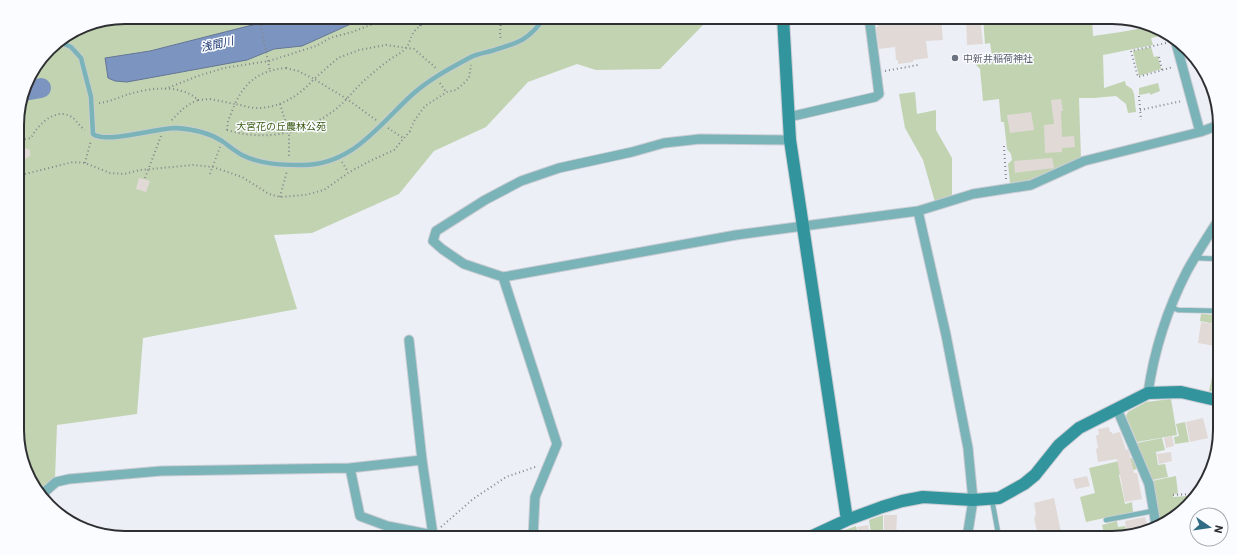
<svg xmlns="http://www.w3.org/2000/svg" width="1237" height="555" font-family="'IBM Plex Sans','Noto Sans JP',sans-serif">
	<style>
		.green { fill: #c2d3b2 }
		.water { fill: #7c94c0; stroke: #657695 }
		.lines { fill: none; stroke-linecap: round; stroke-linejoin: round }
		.river { stroke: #7c94c0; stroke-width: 20 }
		.building { fill: #e1d9d6 }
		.lane-casing { stroke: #caccd3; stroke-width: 6 }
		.street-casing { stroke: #caccd3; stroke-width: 11 }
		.secondary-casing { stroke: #caccd3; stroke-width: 14 }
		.path { stroke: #84868a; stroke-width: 2; stroke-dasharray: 1 3; stroke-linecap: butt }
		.lane { stroke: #7ab3b8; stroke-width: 4.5 }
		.street { stroke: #7ab3b8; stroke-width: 9 }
		.secondary { stroke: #32949d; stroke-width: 12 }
		.worship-dot { fill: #6b7280; stroke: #fbfcff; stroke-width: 1.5 }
		.labels { text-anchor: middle; stroke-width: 3; stroke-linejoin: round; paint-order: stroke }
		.worship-label { font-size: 10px; fill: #5b616d; stroke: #fbfcff; text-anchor: start }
		.park-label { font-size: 10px; fill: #3b5913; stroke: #fbfcff }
		.water-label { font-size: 11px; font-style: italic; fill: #1e3971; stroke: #fbfcff }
		.rim { fill: none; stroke: #2e2f32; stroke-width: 2 }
	</style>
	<rect width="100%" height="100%" fill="#eceff6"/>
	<path class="green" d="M 125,17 L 775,17 L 775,21 L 704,24 L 660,69 L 596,70 L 577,64 L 528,82 L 486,127 L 434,151 L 399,194 L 312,233 L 274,235 L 297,309 L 143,338 L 137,414 L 57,425 L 55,478 L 38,491 L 18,444 L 17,118 L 28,77 L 54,44 L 84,25 Z
		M 983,17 L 1092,17 L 1093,36 L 1121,32 L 1154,26 L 1157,29 L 1160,36 L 1151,38 L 1153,45 L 1103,55 L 1104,88 L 1125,81 L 1126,85 L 1132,89 L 1134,94 L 1136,112 L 1128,113 L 1126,104 L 1116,96 L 1094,98 L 1079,98 L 1081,159 L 1030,181 L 1012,185 L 1010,183 L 1008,164 L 1012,160 L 1011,154 L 1007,149 L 1004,122 L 1001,122 L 999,99 L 983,101 L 980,69 L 974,63 L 967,60 L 992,56 L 990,43 L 985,44 Z
		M 1151,47 L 1154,57 L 1158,56 L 1161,69 L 1139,76 L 1133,51 Z
		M 1158,83 L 1160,91 L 1150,95 L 1150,93 L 1139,95 L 1139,88 Z
		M 915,92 L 917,114 L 936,110 L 936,130 L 952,158 L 952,198 L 935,202 L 923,160 L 905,128 L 899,94 Z
		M 1201,314 L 1220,315 L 1220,325 L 1200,321 Z
		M 1215,362 L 1220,363 L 1220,370 L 1217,370 L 1215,392 L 1209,391 Z
		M 1171,399 L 1177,435 L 1137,442 L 1126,416 L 1128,412 L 1146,402 Z
		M 1185,422 L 1189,442 L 1175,444 L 1174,437 L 1179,436 L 1176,424 Z
		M 1162,438 L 1165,450 L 1146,454 L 1156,452 L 1158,465 L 1165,464 L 1168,477 L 1152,480 L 1137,443 Z
		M 1132,458 L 1137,469 L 1121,473 L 1121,474 L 1119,475 L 1125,504 L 1132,502 L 1133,512 L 1086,522 L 1080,497 L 1095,493 L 1089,468 Z
		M 1176,476 L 1178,494 L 1173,494 L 1173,497 L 1187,496 L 1188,500 L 1172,520 L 1161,523 L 1152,481 Z
		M 883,515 L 883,536 L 882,538 L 871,538 L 870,534 L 871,533 L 869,520 Z
		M 1117,521 L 1118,527 L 1125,526 L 1126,530 L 1131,529 L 1132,533 L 1118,538 L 1105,538 L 1102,525 Z
		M 856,526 L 858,534 L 852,536 L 852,538 L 846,538 L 845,530 Z"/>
	<path class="water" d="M 284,17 L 386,17 L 353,23 L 302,46 L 274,49 L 247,60 L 127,82 L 115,81 L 108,78 L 105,58 L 150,51 Z"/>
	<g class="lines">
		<path class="river" d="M 24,91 L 41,88"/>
	</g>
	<path class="building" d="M 966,17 L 980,17 L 983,44 L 967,45 Z
		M 941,18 L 943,40 L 926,41 L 928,58 L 913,60 L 913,62 L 898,64 L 898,60 L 896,60 L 895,47 L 879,49 L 876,27 L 878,27 L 878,24 Z
		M 1061,99 L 1063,111 L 1061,111 L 1062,137 L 1074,136 L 1075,147 L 1062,148 L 1062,152 L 1045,153 L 1044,125 L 1054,124 L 1051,100 Z
		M 1031,112 L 1034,130 L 1010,133 L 1007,115 Z
		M 25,148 L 30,150 L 30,156 L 25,159 L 20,156 L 20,150 Z
		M 1052,158 L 1054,168 L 1015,173 L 1014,161 Z
		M 139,178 L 150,181 L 146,192 L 136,189 Z
		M 1201,322 L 1220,325 L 1220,347 L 1198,343 Z
		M 1203,418 L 1208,438 L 1190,442 L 1186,422 Z
		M 1109,427 L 1110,432 L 1112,432 L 1112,434 L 1120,432 L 1126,450 L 1128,449 L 1129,452 L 1134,473 L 1137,473 L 1142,499 L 1125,502 L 1117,459 L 1098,462 L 1096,449 L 1098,448 L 1096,436 L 1099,434 L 1098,429 Z
		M 1172,436 L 1174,446 L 1166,448 L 1164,438 Z
		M 1171,452 L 1172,461 L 1159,464 L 1157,454 Z
		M 1087,476 L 1090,486 L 1076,489 L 1073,479 Z
		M 1054,498 L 1061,532 L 1038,537 L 1034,518 L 1035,518 L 1035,515 L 1036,514 L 1034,503 Z
		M 884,515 L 897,515 L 896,538 L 884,538 Z
		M 1145,517 L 1148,528 L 1133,533 L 1132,528 L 1126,529 L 1125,521 Z
		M 868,525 L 871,538 L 860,538 L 857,527 Z"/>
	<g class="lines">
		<defs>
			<path id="lane" d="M 53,45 L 62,43 L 71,47 L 81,58 L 91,97 L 93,134 C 106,144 157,128 176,128 C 193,129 208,132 222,141 C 229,146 235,151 242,155 C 260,164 281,165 301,165 C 353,166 379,124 414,93 C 431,78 451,68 471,57 C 477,54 484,53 491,51 C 518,43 528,41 545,17
				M 1195,258 L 1220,259
				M 1171,307 L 1178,310 L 1220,311
				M 992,500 L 999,538
				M 1106,520 L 1153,511"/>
			<path id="street" d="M 1176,43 L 1200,132
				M 789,117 L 875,97 L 879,94 L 869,17
				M 918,211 L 946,335 L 968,448 L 973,500 L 967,538
				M 503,277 L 464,264 L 442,249 L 433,241 L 436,231 L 485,200 L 521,181 L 559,168 L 632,152 L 664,143 L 700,139 L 790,140
				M 409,340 L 422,460 L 433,535 L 435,538
				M 1148,393 C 1154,351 1168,308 1187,271 C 1197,253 1208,236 1219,219
				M 1117,409 L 1149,484 L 1156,525
				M 350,468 L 360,516 L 387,526 L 433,535
				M 40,496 L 56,482 L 69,479 L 161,471 L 350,468 L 422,460
				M 533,538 L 535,497 L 557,444 L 503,277 L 736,235 L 918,211 L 973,194 L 1031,185 L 1084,161 L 1200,132 L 1219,125"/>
			<path id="secondary" d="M 783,17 L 790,140 L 847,520
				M 808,538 L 847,520 L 882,507 L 902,501 L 923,497 L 973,500 L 999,498 L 1024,484 L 1035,475 L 1059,445 L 1079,428 L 1148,393 L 1181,392 L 1220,401"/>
		</defs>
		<use href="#lane" class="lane-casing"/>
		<use href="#street" class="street-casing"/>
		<use href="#secondary" class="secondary-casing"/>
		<path class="path" d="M 259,17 L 270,71
			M 501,17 L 500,35 L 501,40
			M 101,22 L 127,17
			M 420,26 L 421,17
			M 1166,43 L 1131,51 L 1138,77 L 1173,67
			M 1159,57 L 1162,70
			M 286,68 L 298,71 L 314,79 C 299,96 280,108 257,108 C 249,108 242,105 235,104 C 245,81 261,70 286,68 Z
			M 885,71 L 918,65
			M 440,83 L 446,92
			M 165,89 L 198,76 L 224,68 L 269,61 L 316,46 L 330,38 L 352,32 L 373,24 L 407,17
			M 1139,96 L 1141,120
			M 198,100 L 210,99 L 235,104 L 228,121 L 227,130
			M 99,103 C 109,102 117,98 126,95 C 148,88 180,83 198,100 C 186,105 179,112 171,121
			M 280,104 L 289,133 L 289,157
			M 1140,110 L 1182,101
			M 376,120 L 347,99 L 314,79 L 338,58 L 359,50 L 386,45 L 414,49 L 436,68
			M 388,128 L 403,138
			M 227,130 C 263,141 300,135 332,112 C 345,103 354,89 367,78 C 374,72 381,66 388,61 C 394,56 401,54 406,48 C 409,45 410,39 412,35 C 418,24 429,21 440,17
			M 17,141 L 31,138 C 38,124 56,107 72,117 C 76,120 79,126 85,130
			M 1004,146 L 1006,179
			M 342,162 L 348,172
			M 85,163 L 91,140
			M 210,174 L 220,147
			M 17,176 L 73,162 L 85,163 L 110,173 L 124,174 L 140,170 L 193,165 L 213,167 L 242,177 L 269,194 L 280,197 L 305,195 L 324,190 L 348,173 L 368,162 L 394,150 L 410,131 L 414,121 L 425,106 L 447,92 L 456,90 L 463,84 L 469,78 L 471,65
			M 145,178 L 161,136
			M 280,197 L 287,171
			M 1173,495 L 1193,494
			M 441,527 L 473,499 L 506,477 L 538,466"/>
		<use href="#lane" class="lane"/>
		<use href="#street" class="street"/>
		<use href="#secondary" class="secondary"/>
	</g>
	<circle class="worship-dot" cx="955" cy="58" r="4"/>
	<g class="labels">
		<g class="worship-label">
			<text x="963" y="62">中新井稲荷神社</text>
		</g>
		<g class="park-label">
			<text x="281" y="130">大宮花の丘農林公苑</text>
		</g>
		<g class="water-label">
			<text transform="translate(217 44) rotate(-13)" y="4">浅間川</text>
		</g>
	</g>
	<path d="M0 0H1237V555H0ZM125 24H1112A101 101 0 0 1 1213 125V430A101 101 0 0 1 1112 531H125A101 101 0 0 1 24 430V125A101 101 0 0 1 125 24Z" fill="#fbfcff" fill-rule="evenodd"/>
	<path class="rim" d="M125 24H1112A101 101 0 0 1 1213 125V430A101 101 0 0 1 1112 531H125A101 101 0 0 1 24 430V125A101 101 0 0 1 125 24Z"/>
	<g transform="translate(1209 527) rotate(103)"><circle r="19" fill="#fbfcff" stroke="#a9aaad"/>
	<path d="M0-3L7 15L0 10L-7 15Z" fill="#326b84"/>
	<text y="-6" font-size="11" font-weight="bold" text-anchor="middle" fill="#2e2f32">N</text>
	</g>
</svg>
